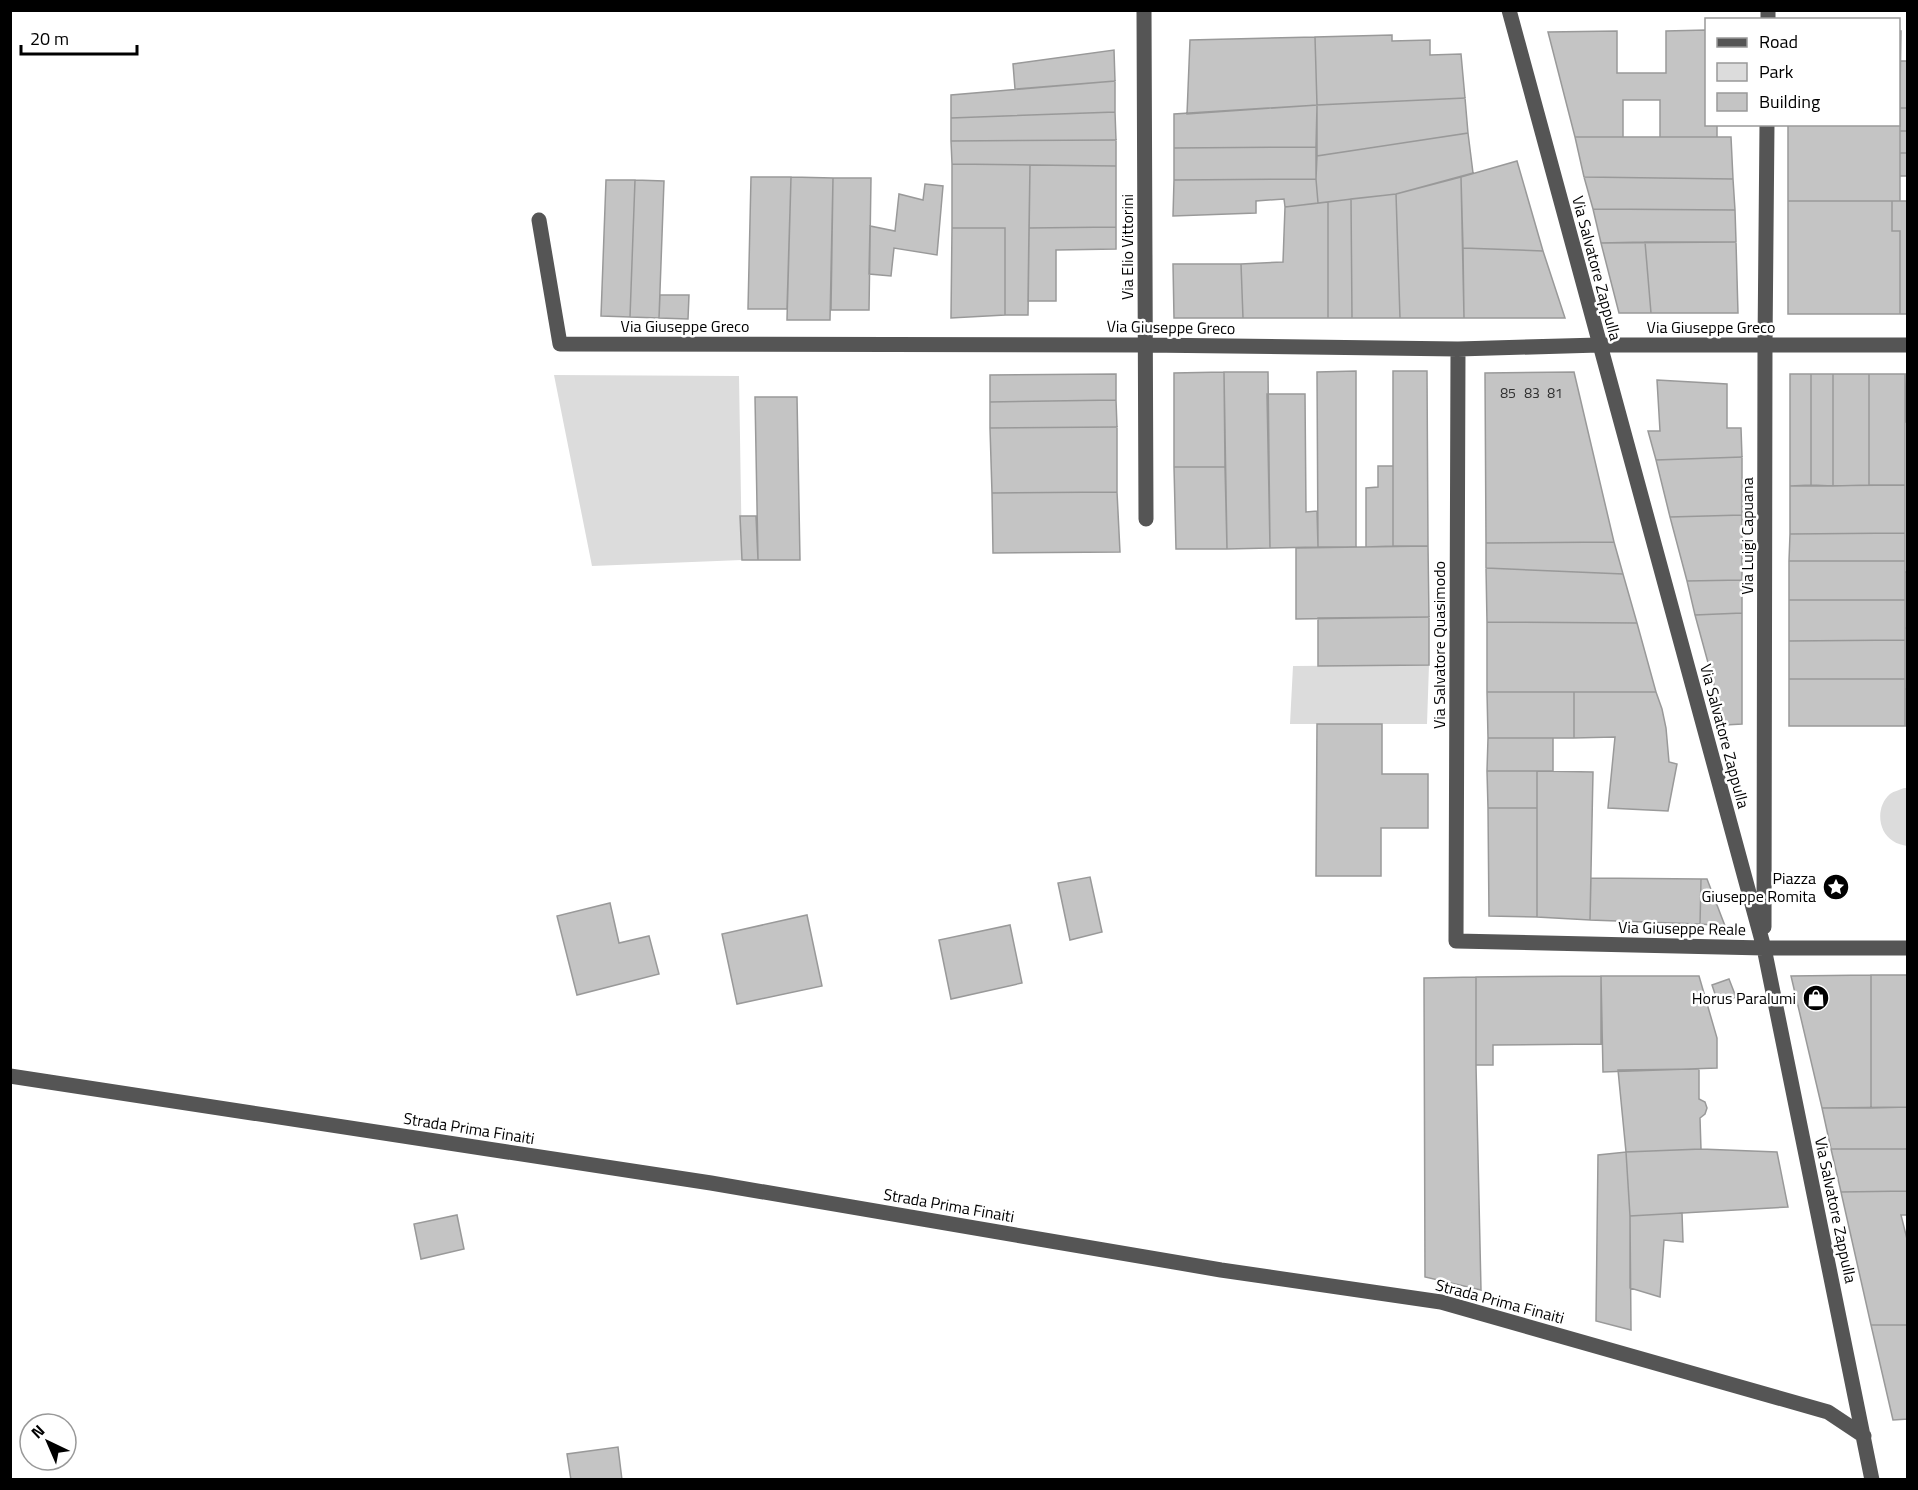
<svg xmlns="http://www.w3.org/2000/svg" width="1918" height="1490" font-family="'Titillium Web',sans-serif">
	<style>
		.green { fill: #dcdcdc }
		.building { fill: #c4c4c4; stroke: #999; stroke-width: 1.5 }
		.lines { fill: none; stroke-linecap: round; stroke-linejoin: round }
		.minor { stroke: #555; stroke-width: 15 }
		.labels { text-anchor: middle; stroke-width: 5; stroke-linejoin: round; paint-order: stroke }
		.number-label { font-size: 14px; fill: #313131 }
		.street-label { font-size: 16px; fill: #000; stroke: #fff }
		.poi-label { font-size: 16px; fill: #000; stroke: #fff; text-anchor: end }
	</style>
	<rect width="100%" height="100%" fill="#fff"/>
	<path class="green" d="M 554,375 L 739,376 L 742,560 L 592,566 Z
		M 1429,665 L 1427,724 L 1290,724 L 1293,666 Z
		M 1904,788 L 1907,788 L 1907,846 C 1903,845 1897,844 1893,841 C 1877,831 1876,806 1890,794 C 1894,791 1900,790 1904,788 Z"/>
	<path class="building" d="M 1706,30 L 1706,124 L 1717,124 L 1717,137 L 1660,137 L 1660,100 L 1623,100 L 1623,137 L 1575,137 L 1548,32 L 1617,31 L 1617,73 L 1666,73 L 1666,31 Z
		M 1898,31 L 1901,31 L 1900,91 L 1898,91 Z
		M 1392,35 L 1392,41 L 1430,40 L 1430,55 L 1461,54 L 1465,98 L 1317,105 L 1315,37 Z
		M 1315,37 L 1317,105 L 1187,114 L 1190,40 Z
		M 1114,50 L 1115,81 L 1015,89 L 1013,64 Z
		M 1900,61 L 1908,61 L 1908,108 L 1900,108 Z
		M 1115,81 L 1115,112 L 951,118 L 951,95 Z
		M 1465,98 L 1468,133 L 1317,156 L 1317,105 Z
		M 1317,105 L 1316,147 L 1174,148 L 1174,114 Z
		M 1900,108 L 1908,108 L 1908,131 L 1900,131 Z
		M 1115,112 L 1116,140 L 951,141 L 951,118 Z
		M 1898,121 L 1900,121 L 1900,201 L 1788,201 L 1788,124 L 1898,124 Z
		M 1900,131 L 1908,131 L 1908,153 L 1900,153 Z
		M 1468,133 L 1473,173 L 1396,194 L 1318,203 L 1316,179 L 1317,156 Z
		M 1575,137 L 1731,137 L 1733,179 L 1584,177 Z
		M 1116,140 L 1116,166 L 952,164 L 951,141 Z
		M 1316,147 L 1316,179 L 1174,180 L 1174,148 Z
		M 1900,153 L 1908,153 L 1908,176 L 1900,176 Z
		M 1517,161 L 1543,251 L 1463,248 L 1461,177 Z
		M 952,164 L 1030,165 L 1028,315 L 1005,315 L 1005,228 L 952,228 Z
		M 1030,165 L 1116,166 L 1116,227 L 1029,228 Z
		M 751,177 L 791,177 L 787,309 L 748,309 Z
		M 791,177 L 833,178 L 830,320 L 787,320 Z
		M 1461,177 L 1464,318 L 1400,318 L 1396,194 Z
		M 1584,177 L 1733,179 L 1735,210 L 1593,209 Z
		M 833,178 L 871,178 L 869,310 L 831,310 Z
		M 1316,179 L 1318,203 L 1285,207 L 1284,199 L 1256,201 L 1256,213 L 1173,216 L 1174,180 Z
		M 606,180 L 635,180 L 630,317 L 601,316 Z
		M 635,180 L 664,181 L 659,318 L 630,317 Z
		M 925,184 L 943,186 L 937,255 L 894,248 L 891,276 L 869,274 L 870,226 L 895,231 L 899,194 L 923,200 Z
		M 1396,194 L 1400,318 L 1352,318 L 1351,199 Z
		M 1351,199 L 1352,318 L 1328,318 L 1328,202 Z
		M 1788,201 L 1892,201 L 1892,231 L 1900,231 L 1900,314 L 1788,314 Z
		M 1892,201 L 1908,201 L 1908,314 L 1900,314 L 1900,231 L 1892,231 Z
		M 1328,202 L 1328,318 L 1243,318 L 1241,264 L 1283,262 L 1285,207 Z
		M 1593,209 L 1735,210 L 1736,242 L 1601,243 Z
		M 1116,227 L 1116,249 L 1056,250 L 1056,301 L 1028,301 L 1029,228 Z
		M 952,228 L 1005,228 L 1005,315 L 951,318 Z
		M 1645,242 L 1736,242 L 1738,313 L 1651,313 Z
		M 1645,242 L 1651,313 L 1619,313 L 1601,243 Z
		M 1463,248 L 1543,251 L 1565,318 L 1464,318 Z
		M 1173,264 L 1241,264 L 1243,318 L 1174,318 Z
		M 660,295 L 689,295 L 688,319 L 659,318 Z
		M 1356,371 L 1356,547 L 1318,547 L 1317,372 Z
		M 1393,371 L 1427,371 L 1428,546 L 1393,546 Z
		M 1224,372 L 1225,467 L 1174,467 L 1174,373 Z
		M 1224,372 L 1268,372 L 1270,548 L 1227,549 Z
		M 1574,372 L 1614,542 L 1486,543 L 1485,373 Z
		M 1116,374 L 1116,400 L 990,402 L 990,375 Z
		M 1790,374 L 1811,374 L 1811,485 L 1790,486 Z
		M 1811,374 L 1833,374 L 1833,486 L 1811,485 Z
		M 1833,374 L 1869,374 L 1869,485 L 1833,486 Z
		M 1869,374 L 1905,374 L 1905,485 L 1869,485 Z
		M 1905,374 L 1908,374 L 1908,422 L 1906,422 Z
		M 1657,380 L 1727,384 L 1727,428 L 1741,428 L 1742,457 L 1656,460 L 1648,431 L 1660,431 Z
		M 1267,394 L 1305,394 L 1306,512 L 1317,511 L 1318,547 L 1270,548 Z
		M 755,397 L 797,397 L 800,560 L 758,560 Z
		M 1116,400 L 1117,427 L 990,428 L 990,402 Z
		M 1117,427 L 1117,492 L 992,493 L 990,428 Z
		M 1742,457 L 1742,515 L 1670,517 L 1656,460 Z
		M 1378,466 L 1393,466 L 1393,546 L 1366,547 L 1366,488 L 1378,487 Z
		M 1174,467 L 1225,467 L 1227,549 L 1176,549 Z
		M 1905,485 L 1905,533 L 1790,534 L 1790,486 Z
		M 1117,492 L 1120,552 L 993,553 L 992,493 Z
		M 1742,515 L 1742,580 L 1687,581 L 1670,517 Z
		M 740,516 L 756,516 L 758,560 L 742,560 Z
		M 1905,533 L 1905,561 L 1789,561 L 1790,534 Z
		M 1614,542 L 1623,574 L 1486,568 L 1486,543 Z
		M 1428,546 L 1429,617 L 1296,619 L 1296,548 Z
		M 1789,561 L 1905,561 L 1905,600 L 1789,600 Z
		M 1486,568 L 1623,574 L 1637,623 L 1487,622 Z
		M 1905,572 L 1908,572 L 1908,628 L 1905,628 Z
		M 1742,580 L 1742,613 L 1695,615 L 1687,581 Z
		M 1789,600 L 1905,600 L 1905,640 L 1789,641 Z
		M 1742,613 L 1742,724 L 1725,725 L 1695,615 Z
		M 1429,617 L 1429,665 L 1318,666 L 1318,618 Z
		M 1487,622 L 1637,623 L 1656,692 L 1487,692 Z
		M 1905,628 L 1908,628 L 1908,689 L 1905,689 Z
		M 1905,640 L 1905,679 L 1789,679 L 1789,641 Z
		M 1789,679 L 1905,679 L 1905,726 L 1789,726 Z
		M 1905,689 L 1908,689 L 1908,726 L 1905,726 Z
		M 1487,692 L 1574,692 L 1574,738 L 1488,738 Z
		M 1574,692 L 1656,692 L 1662,709 L 1666,728 L 1669,762 L 1677,764 L 1668,811 L 1608,808 L 1615,737 L 1574,738 Z
		M 1317,724 L 1382,724 L 1382,774 L 1428,774 L 1428,828 L 1381,828 L 1381,876 L 1316,876 Z
		M 1488,738 L 1553,738 L 1553,771 L 1487,771 Z
		M 1487,771 L 1537,771 L 1537,808 L 1488,808 Z
		M 1537,771 L 1593,772 L 1590,920 L 1537,917 Z
		M 1488,808 L 1537,808 L 1537,917 L 1489,916 Z
		M 1090,877 L 1102,932 L 1070,940 L 1058,883 Z
		M 1591,878 L 1701,879 L 1700,924 L 1590,920 Z
		M 1701,879 L 1707,879 L 1725,926 L 1700,924 Z
		M 610,903 L 619,943 L 649,936 L 659,974 L 577,995 L 557,916 Z
		M 807,915 L 822,986 L 737,1004 L 722,934 Z
		M 1010,925 L 1022,983 L 951,999 L 939,940 Z
		M 1871,975 L 1871,1108 L 1822,1108 L 1791,976 Z
		M 1871,975 L 1908,975 L 1908,1107 L 1871,1108 Z
		M 1601,976 L 1699,976 L 1717,1038 L 1717,1068 L 1603,1072 Z
		M 1601,976 L 1601,1044 L 1493,1045 L 1493,1065 L 1476,1065 L 1476,977 Z
		M 1476,977 L 1476,1065 L 1481,1290 L 1425,1277 L 1424,978 Z
		M 1729,979 L 1736,997 L 1718,1003 L 1712,985 Z
		M 1699,1069 L 1699,1099 L 1705,1102 L 1707,1108 L 1705,1114 L 1700,1118 L 1701,1149 L 1626,1152 L 1618,1070 Z
		M 1908,1107 L 1908,1149 L 1831,1149 L 1822,1108 Z
		M 1701,1149 L 1777,1152 L 1788,1207 L 1630,1216 L 1626,1152 Z
		M 1831,1149 L 1908,1149 L 1908,1191 L 1841,1192 Z
		M 1626,1152 L 1630,1216 L 1631,1330 L 1596,1321 L 1598,1155 Z
		M 1908,1191 L 1908,1215 L 1901,1215 L 1908,1243 L 1908,1325 L 1871,1325 L 1841,1192 Z
		M 1682,1213 L 1683,1242 L 1664,1240 L 1660,1297 L 1630,1288 L 1630,1216 Z
		M 457,1215 L 464,1249 L 421,1259 L 414,1224 Z
		M 1871,1325 L 1908,1325 L 1908,1419 L 1893,1420 Z
		M 618,1447 L 622,1480 L 571,1480 L 567,1454 Z"/>
	<g class="lines">
		<path class="minor" d="M 1144,10 L 1146,519
			M 1509,10 L 1764,948 L 1872,1480
			M 1768,20 L 1768,10
			M 539,220 L 560,344 L 1145,345 L 1458,349 L 1599,345 L 1908,345
			M 1458,349 L 1456,941 L 1764,948 L 1908,948
			M 1764,927 L 1765,345 L 1767,124
			M 10,1076 L 711,1183 L 1221,1270 L 1441,1302 L 1828,1412 L 1864,1436"/>
	</g>
	<defs>
		<symbol id="sight-disc" viewBox="-11 -11 22 22"><circle r="9.5" fill="#000" stroke="#fff"/><path d="M0-6L1.8-2.2L6-1.7L2.9 1.2L3.7 5.4L0 3.3L-3.7 5.4L-2.9 1.2L-6-1.7L-1.8-2.2Z" fill="#fff"/></symbol>
		<symbol id="shop-disc" viewBox="-11 -11 22 22"><circle r="9.5" fill="#000" stroke="#fff"/><path d="M-5-2.5h2.3a2.7 3.5 0 0 1 5.4 0H5L5.5 6h-11ZM-1.5-2.5h3a1.5 2.3 0 0 0-3 0Z" fill="#fff"/></symbol>
	</defs>
	<g fill-rule="evenodd">
		<use href="#sight-disc" x="1821" y="872" width="30" height="30"/>
		<use href="#shop-disc" x="1801" y="983" width="30" height="30"/>
	</g>
	<g class="labels">
		<g class="number-label">
			<text x="1508" y="398">85</text>
			<text x="1532" y="398">83</text>
			<text x="1555" y="398">81</text>
		</g>
		<g class="street-label">
			<text transform="translate(1127 247) rotate(-90)" y="6">Via Elio Vittorini</text>
			<text transform="translate(1597 268) rotate(75)" y="6">Via Salvatore Zappulla</text>
			<text x="685" y="332">Via Giuseppe Greco</text>
			<text transform="translate(1171 327) rotate(1)" y="6">Via Giuseppe Greco</text>
			<text x="1711" y="333">Via Giuseppe Greco</text>
			<text transform="translate(1747 536) rotate(-90)" y="6">Via Luigi Capuana</text>
			<text transform="translate(1439 645) rotate(-90)" y="6">Via Salvatore Quasimodo</text>
			<text transform="translate(1725 736) rotate(75)" y="6">Via Salvatore Zappulla</text>
			<text transform="translate(1682 928) rotate(1)" y="6">Via Giuseppe Reale</text>
			<text transform="translate(469 1128) rotate(9)" y="6">Strada Prima Finaiti</text>
			<text transform="translate(949 1205) rotate(10)" y="6">Strada Prima Finaiti</text>
			<text transform="translate(1836 1210) rotate(78)" y="6">Via Salvatore Zappulla</text>
			<text transform="translate(1500 1301) rotate(15)" y="6">Strada Prima Finaiti</text>
		</g>
		<g class="poi-label">
			<text x="1816" y="884">Piazza<tspan x="1816" dy="18">Giuseppe Romita</tspan></text>
			<text x="1796" y="1004">Horus Paralumi</text>
		</g>
	</g>
	<rect width="1918" height="1490" fill="none" stroke="#000000" stroke-width="24"/>
	<rect x="1705" y="18" width="195" height="108" fill="#ffffff" stroke="#999999" stroke-width="1.5"/>
	<rect x="1717" y="38" width="30" height="9" fill="#555555" stroke="#999999" stroke-width="1.5"/>
	<text x="1759" y="48" font-size="18" fill="#000000">Road</text>
	<rect x="1717" y="63" width="30" height="18" fill="#dcdcdc" stroke="#999999" stroke-width="1.5"/>
	<text x="1759" y="78" font-size="18" fill="#000000">Park</text>
	<rect x="1717" y="93" width="30" height="18" fill="#c4c4c4" stroke="#999999" stroke-width="1.5"/>
	<text x="1759" y="108" font-size="18" fill="#000000">Building</text>
	<g transform="translate(48 1442) rotate(316)"><circle r="28" fill="#ffffff" stroke="#999999" stroke-width="1.5"/>
	<path d="M0-4.5L10 22L0 15L-10 22Z" fill="#000000"/>
	<text y="-9" font-size="16" font-weight="bold" text-anchor="middle" fill="#000000">N</text>
	</g>
	<path d="M21 45v9h116v-9" fill="none" stroke="#000000" stroke-width="3"/>
	<text x="30" y="45" font-size="18" fill="#000000" stroke="#ffffff" stroke-width="4.5" paint-order="stroke">20 m</text>
</svg>
